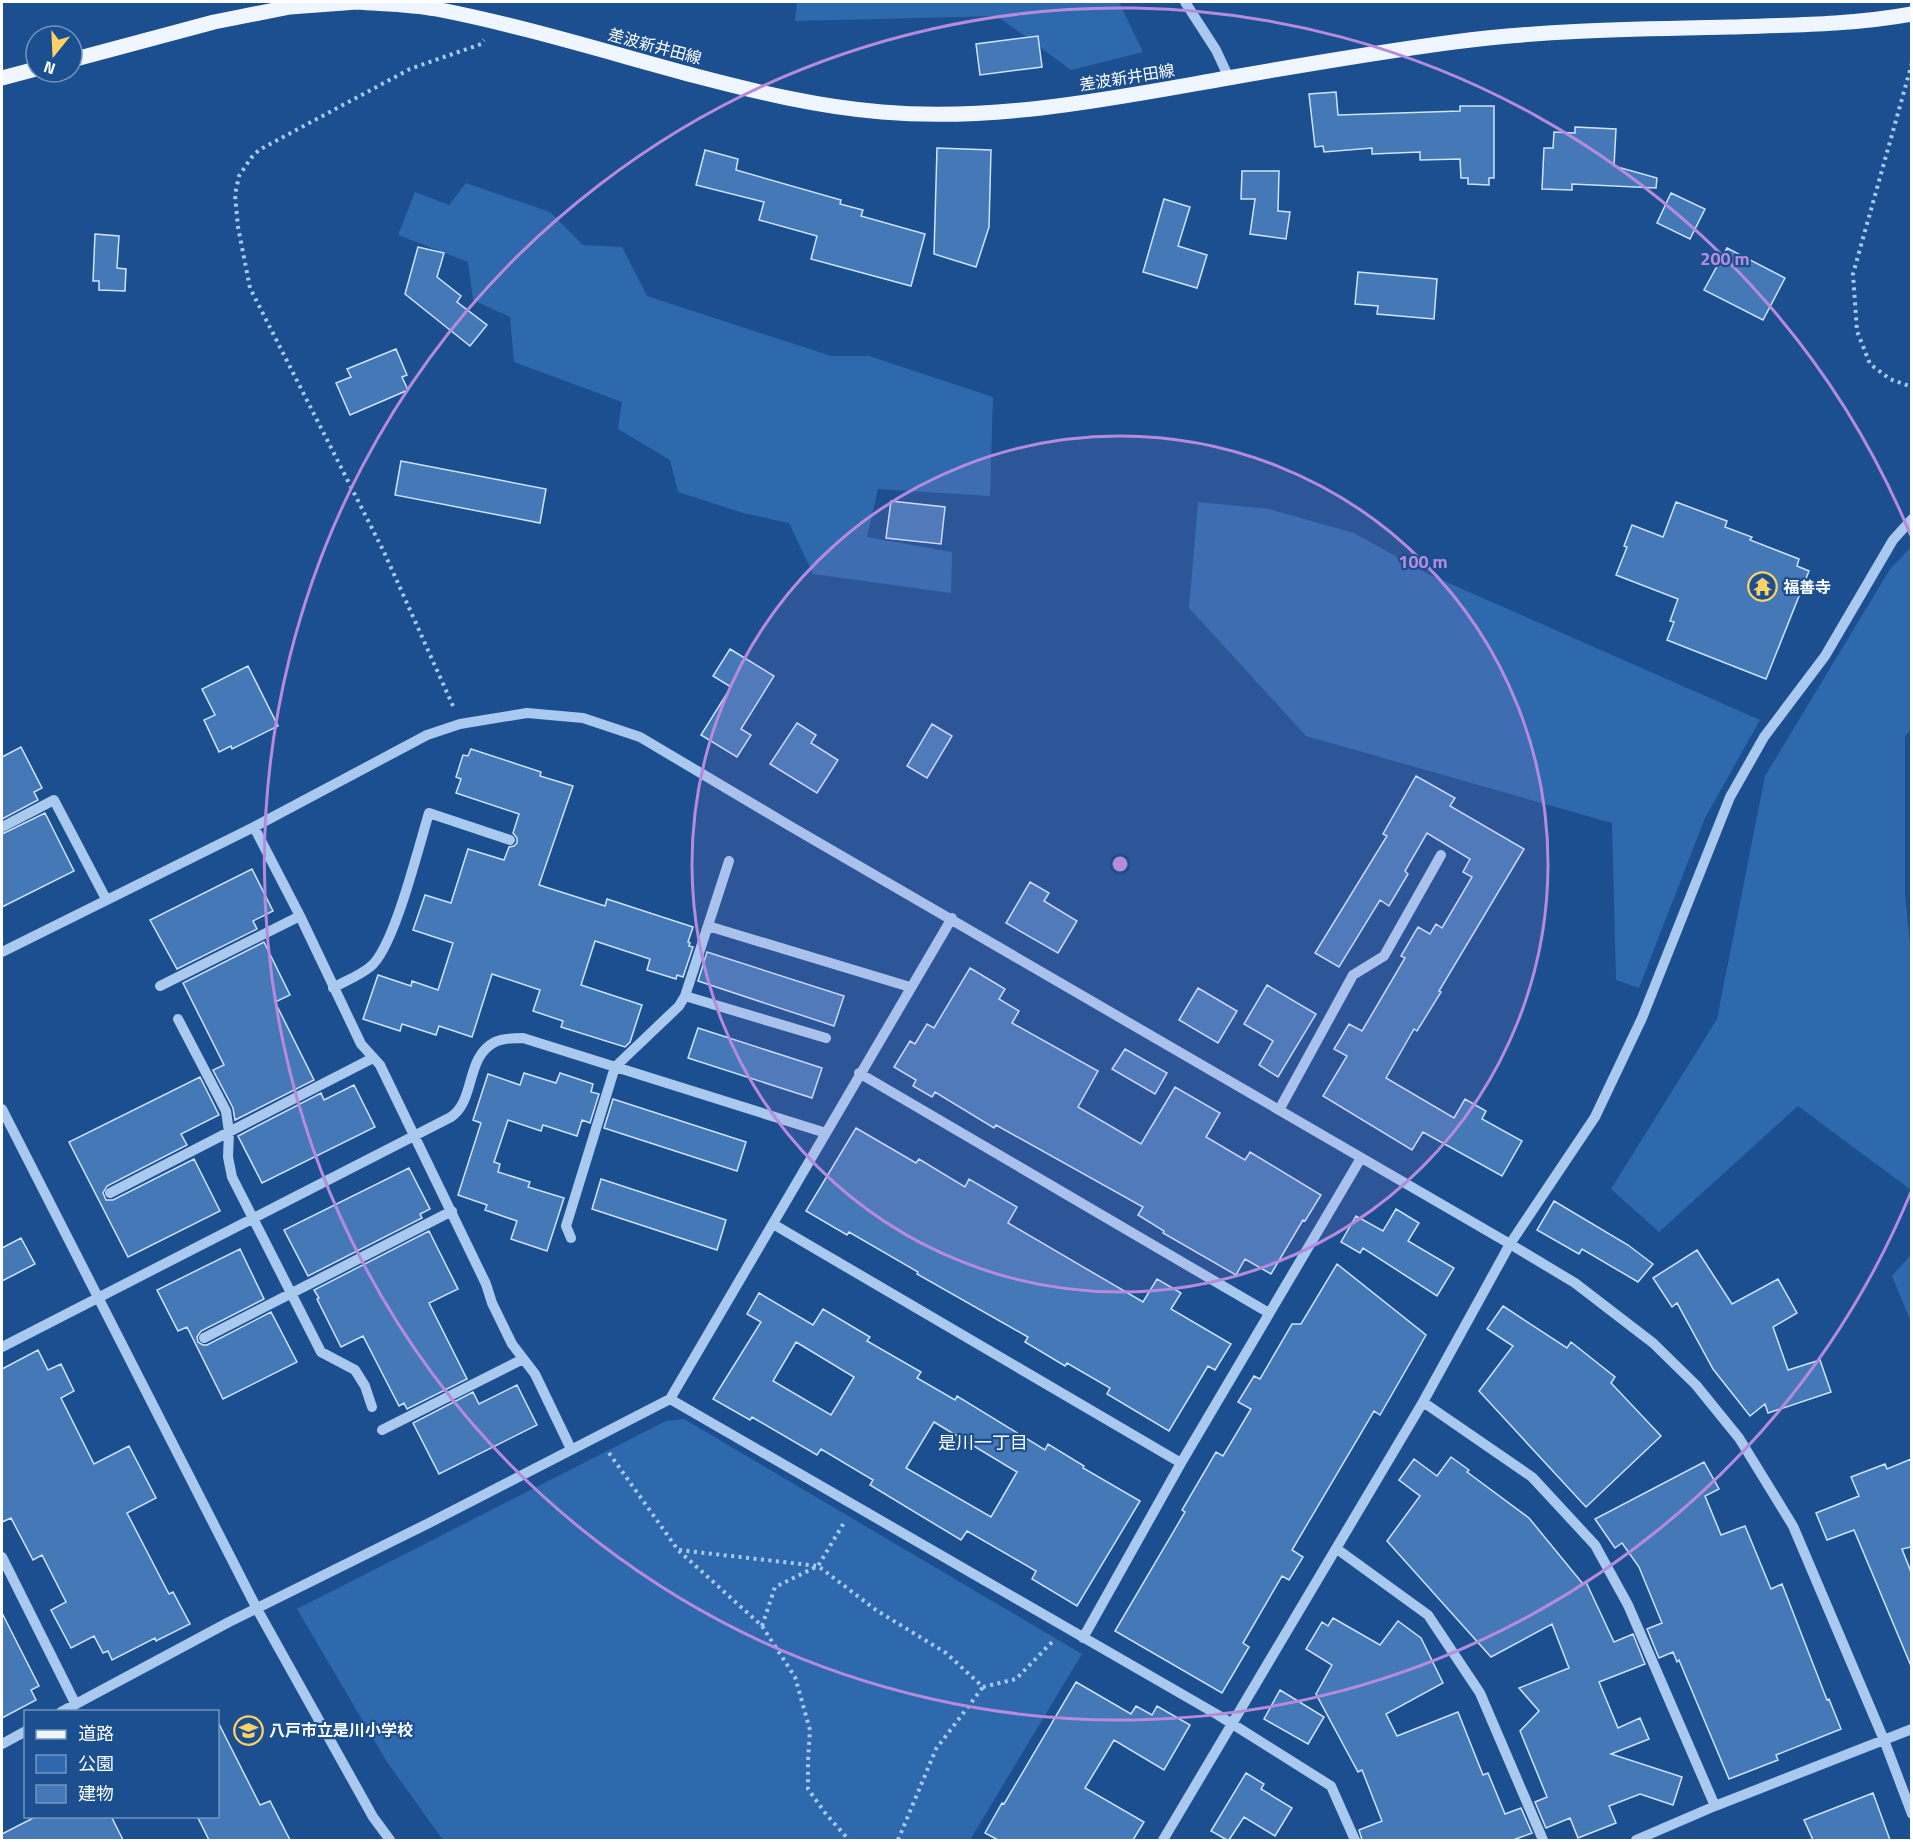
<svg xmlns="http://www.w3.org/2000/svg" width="1913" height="1842" font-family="'Titillium Web','Noto Sans JP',sans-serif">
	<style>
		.green { fill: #2e69ad }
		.building { fill: #4478b7; stroke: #cfe3fa; stroke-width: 1.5; fill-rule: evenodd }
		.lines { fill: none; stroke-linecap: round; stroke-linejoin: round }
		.path { stroke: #a9c9ee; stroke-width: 4; stroke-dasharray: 3 4.5; stroke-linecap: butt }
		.minor { stroke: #a9c9ee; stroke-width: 10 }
		.major { stroke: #f0f6ff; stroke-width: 15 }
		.ring { fill: none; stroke: #b68bdc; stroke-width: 3 }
		.labels { text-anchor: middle; stroke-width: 4.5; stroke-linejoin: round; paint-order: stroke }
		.street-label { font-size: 16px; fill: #fff; stroke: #1b4f8f }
		.poi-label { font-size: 16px; font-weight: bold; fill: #fff; stroke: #1b4f8f; text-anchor: start }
		.neighbourhood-label { font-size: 18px; fill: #fff; stroke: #1b4f8f }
		.centre { fill: #b68bdc; stroke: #1b4f8f; stroke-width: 3 }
		.ring-label { font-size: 18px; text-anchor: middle; font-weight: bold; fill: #b68bdc; stroke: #1b4f8f; stroke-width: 4.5; stroke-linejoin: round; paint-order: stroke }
	</style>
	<rect width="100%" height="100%" fill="#1b4f8f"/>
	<path class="green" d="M 797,2 L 1119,2 L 1143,52 L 1071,70 L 997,16 L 795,21 Z
		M 466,183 L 550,212 L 583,245 L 622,247 L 647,296 L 831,356 L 869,356 L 993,397 L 990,496 L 878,489 L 867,537 L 952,552 L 951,593 L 813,574 L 789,523 L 743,513 L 678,492 L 670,460 L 618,429 L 622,402 L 514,362 L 510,317 L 473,300 L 468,262 L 398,235 L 415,192 L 449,205 Z
		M 1198,502 L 1269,509 L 1354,533 L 1428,574 L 1760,720 L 1705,818 L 1639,988 L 1616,980 L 1612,823 L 1306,736 L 1189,608 Z
		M 1911,547 L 1912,727 L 1905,737 L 1905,895 L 1912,964 L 1911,1190 L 1798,1106 L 1659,1232 L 1611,1189 L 1717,1019 L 1765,776 L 1890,569 Z
		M 1911,1255 L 1911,1322 L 1892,1276 Z
		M 684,1419 L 1082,1654 L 970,1840 L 443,1840 L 387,1762 L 297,1609 L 666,1421 Z"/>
	<path class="building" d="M 1038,36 L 1042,67 L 980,75 L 976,44 Z
		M 1336,92 L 1338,115 L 1460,111 L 1460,106 L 1494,106 L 1494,178 L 1489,178 L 1489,185 L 1468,184 L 1468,178 L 1461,178 L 1460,159 L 1420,160 L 1420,152 L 1372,154 L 1372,148 L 1324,152 L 1323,146 L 1315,147 L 1309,94 Z
		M 1575,127 L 1616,129 L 1614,166 L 1657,178 L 1656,188 L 1572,184 L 1572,190 L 1542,189 L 1544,148 L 1553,148 L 1554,132 L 1575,133 Z
		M 937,148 L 991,150 L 989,227 L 976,267 L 934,254 Z
		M 705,150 L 738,159 L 736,170 L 841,200 L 840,204 L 863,210 L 861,216 L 925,234 L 911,286 L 811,259 L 817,236 L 759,220 L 764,202 L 696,185 Z
		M 1242,171 L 1279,171 L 1278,211 L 1290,212 L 1286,239 L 1250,234 L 1255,199 L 1241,199 Z
		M 1671,193 L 1705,209 L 1690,239 L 1657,223 Z
		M 1164,199 L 1190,207 L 1178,246 L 1207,255 L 1197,288 L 1143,272 Z
		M 95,234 L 119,236 L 117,268 L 126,269 L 125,291 L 99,290 L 99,281 L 93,281 Z
		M 418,247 L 444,253 L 437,277 L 461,296 L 457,302 L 487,325 L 470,346 L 405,294 Z
		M 1727,248 L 1785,278 L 1763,320 L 1704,290 Z
		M 1358,272 L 1437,279 L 1434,319 L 1377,314 L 1378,306 L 1355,304 Z
		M 396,349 L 407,375 L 402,377 L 408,390 L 350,415 L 336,383 L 351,377 L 347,369 Z
		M 401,461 L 546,489 L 540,523 L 395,495 Z
		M 891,501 L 945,507 L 941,544 L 886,538 Z
		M 1676,502 L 1727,521 L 1725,527 L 1752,537 L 1750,540 L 1799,559 L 1797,566 L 1809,571 L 1766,679 L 1667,640 L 1674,622 L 1670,621 L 1678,599 L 1616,575 L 1627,547 L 1624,546 L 1632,525 L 1663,537 Z
		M 730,649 L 774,676 L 741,729 L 751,735 L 737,757 L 701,735 L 731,687 L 713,676 Z
		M 248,666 L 278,726 L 232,749 L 231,746 L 219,752 L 204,720 L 215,715 L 202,689 Z
		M 797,723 L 816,735 L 811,743 L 838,760 L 817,793 L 770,764 Z
		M 932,724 L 952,736 L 927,778 L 907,766 Z
		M 21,747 L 42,788 L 34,792 L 38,800 L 2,819 L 2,757 Z
		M 471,749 L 541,772 L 540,776 L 573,786 L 539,885 L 605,906 L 607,899 L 693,927 L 688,942 L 690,943 L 689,946 L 693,947 L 683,977 L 677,975 L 676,979 L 647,970 L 650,959 L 595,941 L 581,985 L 642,1005 L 630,1042 L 625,1047 L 561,1027 L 563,1021 L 533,1011 L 540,990 L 492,974 L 472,1037 L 439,1026 L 436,1035 L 402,1024 L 400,1031 L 363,1019 L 378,975 L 411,986 L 412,981 L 438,990 L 453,943 L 413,930 L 425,895 L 451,903 L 468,849 L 504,860 L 509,847 L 514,846 L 517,843 L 517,838 L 513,833 L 519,814 L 456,793 L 461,779 L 456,777 L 463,755 L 468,756 Z
		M 1416,776 L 1455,798 L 1450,806 L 1524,849 L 1439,991 L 1441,992 L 1417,1031 L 1414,1029 L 1386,1078 L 1454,1118 L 1465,1099 L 1486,1111 L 1482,1119 L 1522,1141 L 1502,1176 L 1423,1132 L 1412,1150 L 1323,1096 L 1347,1056 L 1334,1049 L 1349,1024 L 1362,1031 L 1405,958 L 1401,956 L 1418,927 L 1430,934 L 1436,924 L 1442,928 L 1472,877 L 1463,872 L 1470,859 L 1427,833 L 1405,871 L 1408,874 L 1389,906 L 1380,900 L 1339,967 L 1315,953 L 1387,836 L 1383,834 Z
		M 45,813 L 74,871 L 2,907 L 2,834 Z
		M 252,869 L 273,911 L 253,921 L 257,929 L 177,969 L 150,920 Z
		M 1030,882 L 1049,893 L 1044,901 L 1077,921 L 1058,953 L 1006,923 Z
		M 264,942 L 290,995 L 275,1002 L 314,1080 L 235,1120 L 233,1108 L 213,1070 L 224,1065 L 183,983 Z
		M 707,952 L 844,996 L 834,1026 L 698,981 Z
		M 970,968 L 1005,989 L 999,999 L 1019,1011 L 1012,1023 L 1098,1071 L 1078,1107 L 1141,1144 L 1175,1087 L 1220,1113 L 1206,1137 L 1245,1160 L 1250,1152 L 1321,1195 L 1305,1221 L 1303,1220 L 1271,1274 L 1245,1259 L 1236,1275 L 1163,1233 L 1164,1231 L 1138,1215 L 1143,1207 L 996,1125 L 994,1128 L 935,1092 L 932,1097 L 913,1086 L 916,1080 L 894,1067 L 910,1041 L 915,1044 L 927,1024 L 934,1028 Z
		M 1267,985 L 1316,1014 L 1278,1077 L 1259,1065 L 1273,1041 L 1244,1024 Z
		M 1198,988 L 1237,1011 L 1218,1043 L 1179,1020 Z
		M 698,1028 L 822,1068 L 812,1098 L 688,1058 Z
		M 1125,1049 L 1167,1073 L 1155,1094 L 1112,1069 Z
		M 524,1073 L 556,1083 L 560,1073 L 593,1084 L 591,1092 L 599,1094 L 590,1123 L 582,1120 L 577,1136 L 543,1125 L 541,1131 L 508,1120 L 494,1162 L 500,1164 L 498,1172 L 530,1182 L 528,1187 L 564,1198 L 547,1251 L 511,1239 L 517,1221 L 485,1210 L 487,1205 L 458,1195 L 481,1123 L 473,1120 L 488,1074 L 520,1085 Z
		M 200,1077 L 219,1115 L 181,1134 L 187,1145 L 107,1186 L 103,1193 L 106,1200 L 113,1200 L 194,1159 L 220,1211 L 128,1257 L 69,1142 Z
		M 354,1085 L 375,1127 L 262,1183 L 238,1136 L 321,1093 L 324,1100 Z
		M 613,1099 L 746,1142 L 737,1171 L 604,1128 Z
		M 856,1128 L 916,1163 L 919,1159 L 965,1187 L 969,1179 L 1017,1207 L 1008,1223 L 1143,1302 L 1157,1279 L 1181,1293 L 1171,1309 L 1231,1344 L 1215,1370 L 1208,1366 L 1169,1431 L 1107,1394 L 1110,1388 L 1067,1363 L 1065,1366 L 1025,1342 L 1028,1337 L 917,1274 L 918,1272 L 849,1232 L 847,1235 L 806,1211 Z
		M 409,1168 L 430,1209 L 420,1214 L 422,1218 L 308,1276 L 284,1230 Z
		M 601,1179 L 726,1220 L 717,1250 L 592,1209 Z
		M 1554,1201 L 1628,1245 L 1653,1264 L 1638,1282 L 1582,1249 L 1579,1254 L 1537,1230 Z
		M 1396,1209 L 1419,1223 L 1408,1241 L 1454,1268 L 1437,1296 L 1363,1248 L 1360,1253 L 1341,1242 L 1356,1216 L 1383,1231 Z
		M 429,1231 L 458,1289 L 429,1303 L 467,1379 L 407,1409 L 404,1403 L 399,1406 L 363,1336 L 341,1347 L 317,1299 L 319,1298 L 314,1290 Z
		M 21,1238 L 35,1264 L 2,1281 L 2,1248 Z
		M 240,1249 L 264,1299 L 201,1331 L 197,1337 L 198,1342 L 203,1345 L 207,1345 L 271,1312 L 297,1362 L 223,1399 L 187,1327 L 178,1331 L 157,1290 Z
		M 1697,1250 L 1732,1304 L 1778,1279 L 1797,1313 L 1773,1327 L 1788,1370 L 1820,1360 L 1831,1392 L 1768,1413 L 1765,1404 L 1750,1416 L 1713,1369 L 1677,1303 L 1672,1307 L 1653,1278 Z
		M 1337,1264 L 1426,1335 L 1380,1415 L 1374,1411 L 1292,1550 L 1303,1557 L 1289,1580 L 1282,1576 L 1243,1643 L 1249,1647 L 1222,1693 L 1115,1631 L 1185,1512 L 1182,1510 L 1216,1452 L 1223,1456 L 1251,1409 L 1238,1402 L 1254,1376 L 1260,1379 L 1292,1324 L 1301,1324 Z
		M 759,1293 L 813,1325 L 823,1309 L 870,1337 L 867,1341 L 921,1372 L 917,1378 L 955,1400 L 957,1396 L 1045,1450 L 1048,1444 L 1084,1466 L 1083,1468 L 1140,1501 L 1077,1606 L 1032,1579 L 1036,1571 L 967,1531 L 961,1540 L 870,1485 L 873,1480 L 821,1449 L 817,1455 L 752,1417 L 750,1420 L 713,1399 L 761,1322 L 747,1314 ZM 796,1342 L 854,1377 L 831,1415 L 773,1381 ZM 934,1422 L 1017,1472 L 991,1517 L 906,1468 Z
		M 1503,1306 L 1567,1348 L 1571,1342 L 1615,1377 L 1611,1383 L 1661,1436 L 1586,1507 L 1479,1391 L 1513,1346 L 1487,1329 Z
		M 38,1350 L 48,1370 L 61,1364 L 74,1391 L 61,1398 L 94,1464 L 129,1446 L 156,1498 L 127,1513 L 169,1594 L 173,1592 L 190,1624 L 156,1641 L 155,1638 L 112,1660 L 108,1651 L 103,1653 L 94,1636 L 71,1648 L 51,1610 L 66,1602 L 42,1555 L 33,1560 L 11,1518 L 2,1522 L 2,1369 Z
		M 517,1385 L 537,1425 L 439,1474 L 413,1423 L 473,1392 L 479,1404 Z
		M 1451,1457 L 1469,1470 L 1467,1472 L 1529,1518 L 1583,1584 L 1586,1582 L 1614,1642 L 1633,1634 L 1645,1664 L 1599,1682 L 1618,1728 L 1640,1718 L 1649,1739 L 1611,1754 L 1682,1777 L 1673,1805 L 1640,1794 L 1609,1806 L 1616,1823 L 1578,1838 L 1570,1818 L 1546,1828 L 1535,1802 L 1547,1797 L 1520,1731 L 1539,1711 L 1519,1688 L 1569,1668 L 1552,1624 L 1491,1657 L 1387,1541 L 1420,1496 L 1399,1480 L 1414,1459 L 1437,1476 Z
		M 1911,1459 L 1911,1547 L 1902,1549 L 1911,1572 L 1911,1666 L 1854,1530 L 1827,1540 L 1816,1513 L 1859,1496 L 1851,1477 L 1885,1464 L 1887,1469 Z
		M 1704,1462 L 1719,1489 L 1705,1496 L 1721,1535 L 1745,1526 L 1771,1589 L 1782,1584 L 1827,1700 L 1829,1699 L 1841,1729 L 1776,1755 L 1778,1760 L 1729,1779 L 1679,1660 L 1677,1662 L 1673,1652 L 1659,1658 L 1647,1629 L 1662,1623 L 1639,1567 L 1622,1543 L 1615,1548 L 1595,1519 Z
		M 2,1613 L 39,1686 L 31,1690 L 36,1700 L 2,1718 Z
		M 1333,1618 L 1380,1645 L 1398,1621 L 1421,1638 L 1443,1683 L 1386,1714 L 1397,1736 L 1458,1712 L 1483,1775 L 1488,1773 L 1505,1814 L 1521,1808 L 1532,1833 L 1513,1840 L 1362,1840 L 1359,1830 L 1382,1821 L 1362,1770 L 1358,1772 L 1316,1694 L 1332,1665 L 1306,1649 L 1322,1622 L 1328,1626 Z
		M 1076,1682 L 1131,1714 L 1136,1706 L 1152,1715 L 1157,1706 L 1190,1725 L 1164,1770 L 1114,1740 L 1085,1788 L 1144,1822 L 1133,1840 L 998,1840 L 985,1833 L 1002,1803 L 1004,1804 Z
		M 1280,1690 L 1324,1717 L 1308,1744 L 1264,1719 Z
		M 218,1722 L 260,1805 L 270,1801 L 290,1840 L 209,1840 L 197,1816 L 218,1816 Z
		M 1246,1773 L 1264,1784 L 1261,1789 L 1292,1808 L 1275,1836 L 1244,1817 L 1229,1840 L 1227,1840 L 1211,1831 Z
		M 1873,1793 L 1890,1840 L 1813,1840 L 1804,1820 Z
		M 37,1816 L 111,1816 L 123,1840 L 2,1840 L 2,1834 Z"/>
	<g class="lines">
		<path class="path" d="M 1912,63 L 1853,274 L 1857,331 L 1870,364 L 1890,379 L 1912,387
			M 453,706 L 384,552 L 250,288 L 238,227 L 235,195 L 239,176 L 251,158 L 259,150 L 410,69 L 481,44 L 484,40
			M 609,1453 L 678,1550 L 762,1626 L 795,1677 L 810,1730 L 808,1760 L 808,1789 L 826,1814 L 849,1840
			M 679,1550 L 818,1566 L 876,1610 L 946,1653 L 983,1687 L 1016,1679 L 1052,1642
			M 762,1626 L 775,1587 L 818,1566 L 845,1521
			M 898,1840 L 936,1749 L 983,1687"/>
		<path class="minor" d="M 1185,2 L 1216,50 L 1229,78
			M 2,827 L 54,800 L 106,899
			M 254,827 L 300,916 L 361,1044 L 380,1065 L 486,1284 L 492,1303 L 512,1344 L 535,1374 L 571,1449
			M 708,926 L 910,987
			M 2,952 L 254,827 L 427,735 L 460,724 L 527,713 L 583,718 L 640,737 L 790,826 L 1510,1244 L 1575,1283 L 1653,1343 L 1696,1385 L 1739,1438 L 1793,1526 L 1884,1740 L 1912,1814
			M 160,986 L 300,916
			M 333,988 C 345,981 359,976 370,967 C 394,949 419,845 429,813 L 510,840
			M 685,996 L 826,1038
			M 178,1019 L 226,1111 L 229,1132 L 228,1157 L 232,1177 L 321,1352 L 355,1370 L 365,1386 L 372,1407
			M 859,1073 L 1269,1313
			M 2,1109 L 257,1609 L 373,1817 L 390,1840
			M 1279,1110 L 1353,975 L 1384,956 L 1441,855
			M 110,1193 L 373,1058
			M 773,1224 L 1181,1463
			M 571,1238 L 566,1226 L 615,1067 L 679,1006 L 685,996 L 729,861
			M 204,1338 L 452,1211
			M 2,1347 L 451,1117 C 476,1100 465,1057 495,1042 C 503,1038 514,1038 523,1038 L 826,1133
			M 670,1399 L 1218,1715 L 1331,1786 L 1355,1840
			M 1423,1402 L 1532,1477 L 1595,1545 L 1628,1605 L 1715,1806
			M 382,1430 L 523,1359
			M 1337,1549 L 1428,1615 L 1480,1693 L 1543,1840
			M 2,1557 L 75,1703
			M 1083,1638 L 1181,1463 L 1361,1158
			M 61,1712 L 229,1622 L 429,1523 L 670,1399 L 952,918
			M 2,1744 L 26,1731
			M 1163,1840 L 1423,1402 L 1510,1244 L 1595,1117 L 1642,1018 L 1730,797 L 1764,737 L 1825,656 L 1893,540 L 1912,519
			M 1636,1840 L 1715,1806 L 1912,1729"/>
		<path class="major" d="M 357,2 C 383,4 410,4 436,9 C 524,26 610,53 696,76 C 757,92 819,107 882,112 C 998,122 1114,98 1228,78 C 1302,65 1379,52 1454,42 C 1545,30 1638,29 1730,27 C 1791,25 1852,25 1912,14
			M 72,60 L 214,22 L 290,7 L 357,2
			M 2,78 L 36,69"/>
	</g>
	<circle cx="1120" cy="864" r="428" fill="#b68bdc" fill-opacity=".12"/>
	<g class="ring">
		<circle cx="1120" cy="864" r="428"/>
		<path d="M1911 1192A856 856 0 1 1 1911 536"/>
	</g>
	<defs>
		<symbol id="temple-ring" viewBox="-11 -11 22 22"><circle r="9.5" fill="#1b4f8f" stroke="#ffd166" stroke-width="1.5"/><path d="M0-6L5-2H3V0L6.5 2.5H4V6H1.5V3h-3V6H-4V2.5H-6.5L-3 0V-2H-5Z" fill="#ffd166"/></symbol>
		<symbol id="school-ring" viewBox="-11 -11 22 22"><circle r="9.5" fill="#1b4f8f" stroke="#ffd166" stroke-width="1.5"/><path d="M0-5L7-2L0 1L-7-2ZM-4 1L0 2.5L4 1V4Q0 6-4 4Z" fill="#ffd166"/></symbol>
	</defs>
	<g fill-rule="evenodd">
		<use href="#temple-ring" x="1746" y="570" width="33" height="33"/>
		<use href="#school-ring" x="232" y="1714" width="33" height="33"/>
	</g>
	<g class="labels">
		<g class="street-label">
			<text transform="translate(655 46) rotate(15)" y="6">差波新井田線</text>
			<text transform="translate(1127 77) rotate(-9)" y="6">差波新井田線</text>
		</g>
		<g class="poi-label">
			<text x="1783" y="593">福善寺</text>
			<text x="269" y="1736">八戸市立是川小学校</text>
		</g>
		<g class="neighbourhood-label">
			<text x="983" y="1449">是川一丁目</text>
		</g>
	</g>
	<circle cx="1120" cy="864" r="9" class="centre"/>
	<g class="ring-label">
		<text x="1725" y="265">200 m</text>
		<text x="1423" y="568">100 m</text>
	</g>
	<rect width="1913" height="1842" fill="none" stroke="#ffffff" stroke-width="6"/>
	<rect x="24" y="1710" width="195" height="108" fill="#1b4f8f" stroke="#7695bc" stroke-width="1.5"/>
	<rect x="36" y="1730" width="30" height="9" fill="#f0f6ff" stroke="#7695bc" stroke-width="1.5"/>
	<text x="78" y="1740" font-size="18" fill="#ffffff">道路</text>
	<rect x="36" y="1755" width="30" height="18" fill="#2e69ad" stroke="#7695bc" stroke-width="1.5"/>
	<text x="78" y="1770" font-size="18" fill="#ffffff">公園</text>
	<rect x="36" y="1785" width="30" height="18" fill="#4478b7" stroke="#7695bc" stroke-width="1.5"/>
	<text x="78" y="1800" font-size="18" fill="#ffffff">建物</text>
	<g transform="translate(54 54) rotate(198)"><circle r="28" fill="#1b4f8f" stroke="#7695bc" stroke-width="1.5"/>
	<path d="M0-4.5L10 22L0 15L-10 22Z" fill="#ffd166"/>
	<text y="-9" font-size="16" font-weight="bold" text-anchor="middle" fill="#ffffff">N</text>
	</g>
</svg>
